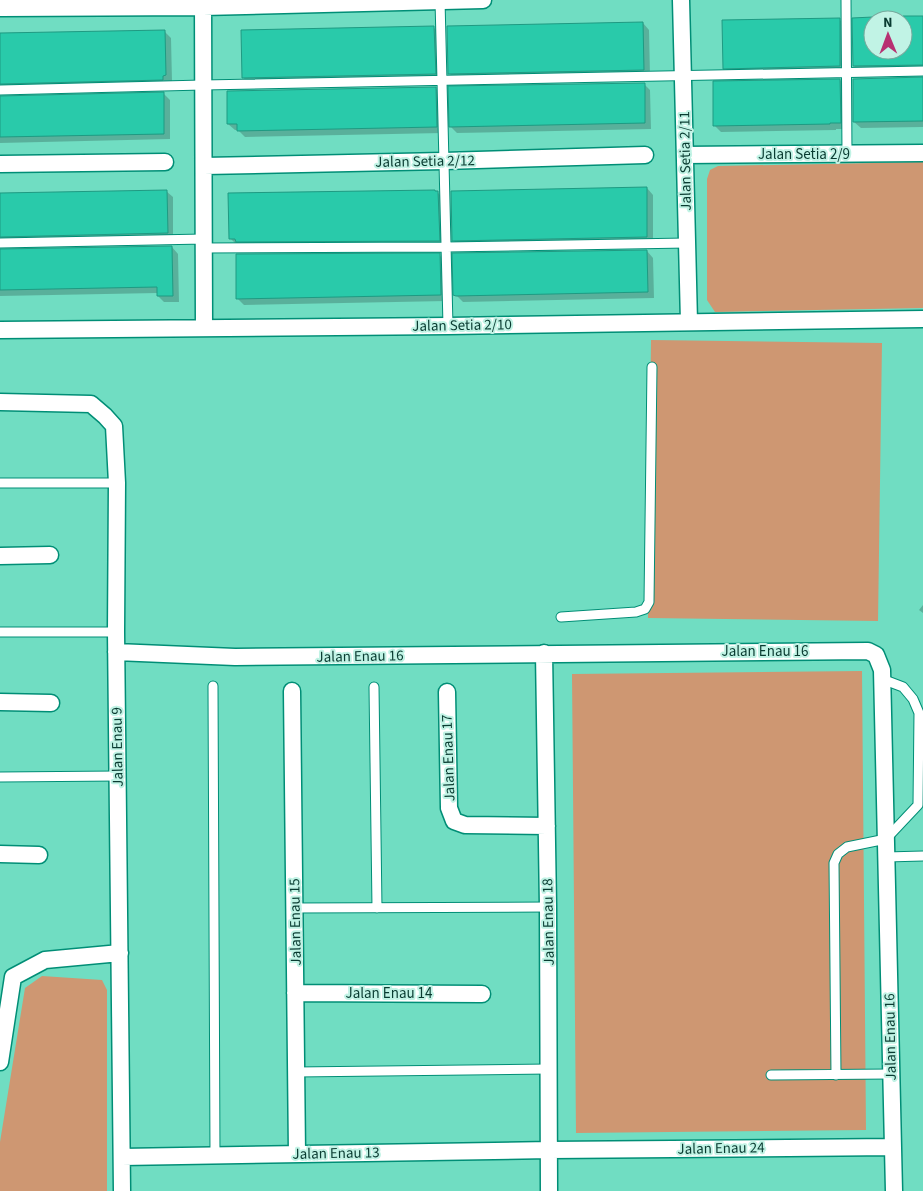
<svg xmlns="http://www.w3.org/2000/svg" width="923" height="1191" font-family="'Source Sans 3',sans-serif">
	<style>
		.green { fill: #ce9772 }
		.shadow { fill: #0003; fill-rule: evenodd }
		.building { fill: #29caaa; stroke: #1f9a82 }
		.lines { fill: none; stroke-linecap: round; stroke-linejoin: round }
		.lane-casing { stroke: #008e76; stroke-width: 11 }
		.street-casing { stroke: #008e76; stroke-width: 19 }
		.lane { stroke: #fff; stroke-width: 9 }
		.street { stroke: #fff; stroke-width: 16 }
		.labels { text-anchor: middle; stroke-width: 4; stroke-linejoin: round; paint-order: stroke }
		.street-label { font-size: 15px; fill: #093b31; stroke: #c1f3e5 }
	</style>
	<rect width="100%" height="100%" fill="#70ddc2"/>
	<path class="green" d="M 923,162 L 923,308 L 715,312 L 707,300 L 707,179 L 710,170 L 718,166 Z
		M 651,340 L 882,343 L 878,621 L 648,618 Z
		M 862,671 L 866,1130 L 576,1133 L 572,674 Z
		M 42,976 L 102,980 L 107,990 L 107,1191 L 0,1191 L 0,1142 L 25,988 Z"/>
	<path class="shadow" d="M 923,17 L 923,71 L 860,72 L 854,66 L 854,19 ZM 873,20 L 903,20 L 903,50 L 873,50 Z
		M 839,19 L 846,26 L 846,72 L 731,74 L 725,68 Z
		M 643,23 L 649,30 L 650,76 L 456,80 L 449,73 Z
		M 434,28 L 440,34 L 441,80 L 249,84 L 243,77 Z
		M 164,31 L 171,38 L 172,81 L 169,81 L 169,86 L 3,91 L 0,96 L 0,35 Z
		M 923,78 L 923,127 L 861,128 L 854,122 Z
		M 840,80 L 846,86 L 846,129 L 836,129 L 836,130 L 721,132 L 715,126 Z
		M 644,84 L 650,90 L 651,129 L 457,133 L 451,127 Z
		M 435,88 L 442,94 L 443,133 L 245,137 L 238,130 L 235,130 L 228,124 Z
		M 163,93 L 170,100 L 170,139 L 0,143 L 0,98 Z
		M 647,188 L 653,195 L 653,243 L 460,246 L 453,240 Z
		M 166,191 L 173,197 L 173,239 L 1,246 L 0,249 L 0,194 Z
		M 438,193 L 444,199 L 446,247 L 237,245 L 230,238 Z
		M 172,247 L 178,254 L 179,302 L 164,302 L 158,296 L 158,293 L 0,296 L 0,251 Z
		M 647,251 L 653,258 L 654,298 L 463,302 L 455,294 Z
		M 439,255 L 446,261 L 447,301 L 244,305 L 238,299 Z
		M 923,605 L 923,613 L 919,610 Z"/>
	<path class="building" d="M 903,16 L 923,16 L 923,65 L 853,66 L 852,18 L 873,17 L 873,50 L 903,50 Z
		M 840,18 L 840,66 L 723,69 L 722,20 Z
		M 643,22 L 644,70 L 448,74 L 447,26 Z
		M 434,26 L 436,74 L 242,78 L 241,30 Z
		M 165,30 L 166,75 L 163,76 L 163,80 L 0,84 L 0,33 Z
		M 923,77 L 923,121 L 853,122 L 853,79 Z
		M 840,79 L 841,123 L 830,123 L 830,124 L 713,126 L 713,81 Z
		M 645,83 L 645,123 L 449,127 L 448,86 Z
		M 436,87 L 437,127 L 237,131 L 237,124 L 227,124 L 227,91 Z
		M 164,92 L 164,134 L 0,137 L 0,96 Z
		M 647,187 L 647,237 L 452,241 L 451,191 Z
		M 167,190 L 168,233 L 0,237 L 0,193 Z
		M 435,190 L 435,191 L 438,191 L 440,241 L 236,242 L 235,239 L 229,239 L 228,193 Z
		M 172,246 L 173,296 L 157,296 L 157,287 L 0,290 L 0,249 Z
		M 647,250 L 648,292 L 456,296 L 453,295 L 452,253 Z
		M 440,253 L 441,295 L 236,299 L 236,254 Z"/>
	<g class="lines">
		<defs>
			<path id="lane" d="M 440,0 L 448,326
				M 846,0 L 847,154
				M 0,90 L 203,85 L 923,71
				M 0,243 L 204,239
				M 204,248 L 446,247 L 687,243
				M 0,483 L 117,483
				M 561,617 L 636,612 L 645,609 L 649,602 L 652,367
				M 0,632 L 116,632
				M 213,686 L 215,1155
				M 374,687 L 377,908
				M 0,777 L 118,776
				M 886,857 L 923,856
				M 294,908 L 548,907
				M 296,1072 L 549,1069
				M 771,1075 L 891,1074
				M 836,1075 L 834,863 L 838,854 L 847,847 L 886,839 L 918,805 L 919,713 L 913,699 L 903,687 L 882,679"/>
			<path id="street" d="M 203,0 L 204,328
				M 681,0 L 689,322
				M 0,8 L 203,7 L 483,0
				M 685,155 L 923,153
				M 0,164 L 165,162
				M 204,166 L 444,161 L 645,155
				M 0,330 L 448,326 L 923,319
				M 0,402 L 91,404 L 105,416 L 114,426 L 117,483 L 116,632 L 122,1191
				M 0,556 L 50,555
				M 116,652 L 235,657 L 868,651 L 876,655 L 882,670 L 894,1191
				M 544,653 L 548,907 L 549,1191
				M 292,691 L 297,1154
				M 447,692 L 449,808 L 454,821 L 465,825 L 547,826
				M 0,702 L 51,703
				M 0,854 L 39,855
				M 295,993 L 482,994
				M 0,1062 L 13,977 L 45,960 L 120,953
				M 122,1157 L 550,1150 L 893,1147"/>
		</defs>
		<use href="#lane" class="lane-casing"/>
		<use href="#street" class="street-casing"/>
		<use href="#lane" class="lane"/>
		<use href="#street" class="street"/>
	</g>
	<g class="labels">
		<g class="street-label">
			<text x="804" y="159">Jalan Setia 2/9</text>
			<text transform="translate(425 161) rotate(-1)" y="5">Jalan Setia 2/12</text>
			<text transform="translate(685 161) rotate(-91)" y="5">Jalan Setia 2/11</text>
			<text transform="translate(462 325) rotate(-1)" y="5">Jalan Setia 2/10</text>
			<text x="765" y="656">Jalan Enau 16</text>
			<text transform="translate(360 656) rotate(-1)" y="5">Jalan Enau 16</text>
			<text transform="translate(117 747) rotate(-91)" y="5">Jalan Enau 9</text>
			<text transform="translate(448 758) rotate(-92)" y="5">Jalan Enau 17</text>
			<text transform="translate(295 922) rotate(-91)" y="5">Jalan Enau 15</text>
			<text transform="translate(548 922) rotate(-91)" y="5">Jalan Enau 18</text>
			<text x="389" y="998">Jalan Enau 14</text>
			<text transform="translate(890 1037) rotate(-91)" y="5">Jalan Enau 16</text>
			<text transform="translate(721 1148) rotate(-1)" y="5">Jalan Enau 24</text>
			<text transform="translate(336 1153) rotate(-1)" y="5">Jalan Enau 13</text>
		</g>
	</g>
	<g transform="translate(888 35) rotate(359)"><circle r="24" fill="#c1f3e5" stroke="#77a99d"/>
	<path d="M0-4L9 19L0 12L-9 19Z" fill="#b73172"/>
	<text y="-8" font-size="14" font-weight="bold" text-anchor="middle" fill="#093b31">N</text>
	</g>
</svg>
